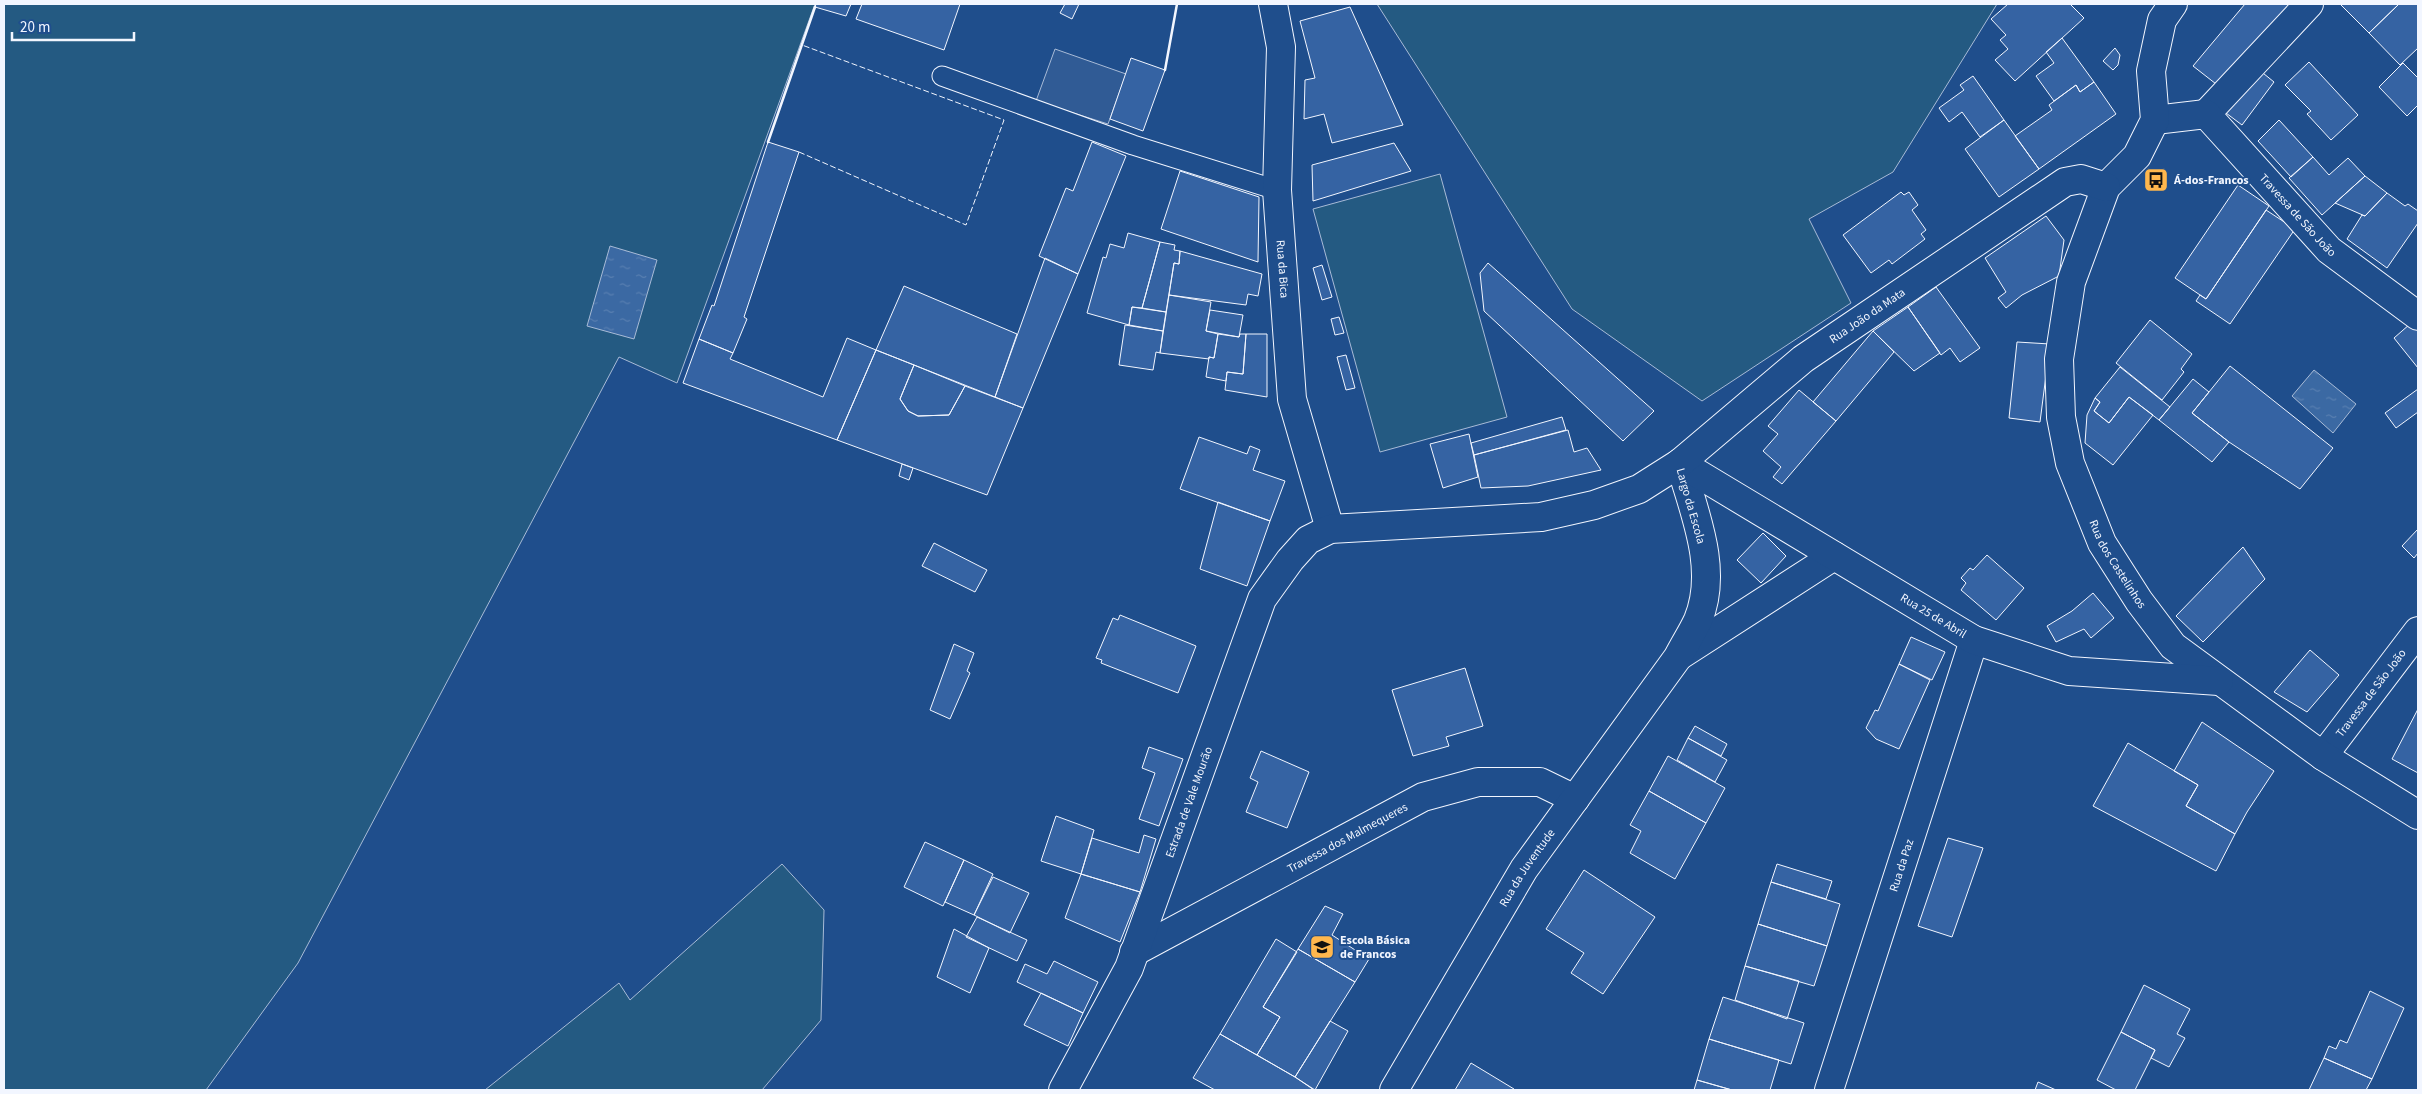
<svg xmlns="http://www.w3.org/2000/svg" width="2422" height="1094" font-family="'Source Sans 3',sans-serif">
	<style>
		.green { fill: #245a82; stroke: #a8bbd7 }
		.parking { fill: #305b95; stroke: #a8bbd7 }
		.water { fill: url(#water-ripples); stroke: #a8bbd7 }
		.building { fill: #3563a3; stroke: #f2f6ff }
		.lines { fill: none; stroke-linecap: round; stroke-linejoin: round }
		.service-casing { stroke: #f2f6ff; stroke-width: 21 }
		.minor-casing { stroke: #f2f6ff; stroke-width: 30 }
		.tertiary-casing { stroke: #f2f6ff; stroke-width: 30 }
		.service { stroke: #1f4e8c; stroke-width: 19 }
		.minor { stroke: #1f4e8c; stroke-width: 28 }
		.tertiary { stroke: #1f4e8c; stroke-width: 28 }
		.fence { stroke: #f2f6ff; stroke-width: 1; stroke-dasharray: 6 2.5; stroke-linecap: butt }
		.wall { stroke: #f2f6ff; stroke-width: 2.5 }
		.labels { text-anchor: middle; stroke-width: 4; stroke-linejoin: round; paint-order: stroke }
		.poi-label { font-size: 12px; font-weight: bold; fill: #f2f6ff; stroke: #1f4e8c; text-anchor: start }
		.street-label { font-size: 12px; fill: #f2f6ff; stroke: #1f4e8c }
	</style>
	<defs>
		<pattern id="water-ripples" width="26" height="14" patternUnits="userSpaceOnUse" patternTransform="scale(1.25)"><rect width="26" height="14" fill="#3b69a3"/><path d="M2 4q2-2 4 0t4 0M15 11q2-2 4 0t4 0" fill="none" stroke="#587fb1"/></pattern>
	</defs>
	<rect width="100%" height="100%" fill="#1f4e8c"/>
	<path class="green" d="M 4,4 L 815,4 L 677,383 L 619,357 L 298,963 L 206,1090 L 4,1090 Z
		M 1377,4 L 1997,4 L 1893,172 L 1809,219 L 1851,303 L 1702,401 L 1572,309 Z
		M 1440,174 L 1507,417 L 1380,452 L 1313,209 Z
		M 782,864 L 824,910 L 821,1020 L 762,1090 L 485,1090 L 619,983 L 630,1000 Z"/>
	<path class="parking" d="M 1055,49 L 1126,74 L 1108,124 L 1036,101 Z"/>
	<path class="water" d="M 610,246 L 657,260 L 634,339 L 587,326 Z
		M 2314,370 L 2356,404 L 2333,433 L 2292,396 Z"/>
	<path class="building" d="M 816,4 L 851,4 L 846,16 L 815,7 Z
		M 862,4 L 960,4 L 944,50 L 856,19 Z
		M 1065,4 L 1079,4 L 1072,19 L 1060,13 Z
		M 2008,4 L 2070,4 L 2084,18 L 2015,81 L 1995,60 L 2008,49 L 2000,40 L 2006,35 L 1991,19 Z
		M 2245,4 L 2292,4 L 2225,91 L 2193,66 Z
		M 2340,4 L 2399,4 L 2369,33 Z
		M 2399,4 L 2418,4 L 2418,48 L 2400,65 L 2369,33 Z
		M 1350,7 L 1403,125 L 1332,143 L 1324,114 L 1304,119 L 1305,80 L 1315,78 L 1300,21 Z
		M 2062,38 L 2094,82 L 2080,92 L 2076,85 L 2054,101 L 2036,76 L 2054,63 L 2046,52 Z
		M 2115,48 L 2120,55 L 2118,65 L 2113,70 L 2103,61 Z
		M 1131,58 L 1165,70 L 1143,131 L 1110,119 Z
		M 2309,62 L 2358,115 L 2331,140 L 2307,114 L 2311,111 L 2285,85 Z
		M 2403,63 L 2418,78 L 2418,105 L 2407,116 L 2379,87 Z
		M 2258,69 L 2274,82 L 2242,125 L 2226,113 Z
		M 1973,76 L 2004,120 L 1980,137 L 1962,112 L 1949,122 L 1939,108 L 1964,90 L 1960,85 Z
		M 2094,82 L 2116,114 L 2039,169 L 2015,136 L 2052,110 L 2049,105 L 2076,85 L 2080,92 Z
		M 2004,120 L 2039,169 L 1999,197 L 1965,149 Z
		M 2279,120 L 2313,157 L 2291,177 L 2258,141 Z
		M 768,142 L 799,152 L 744,317 L 747,319 L 733,353 L 699,339 L 712,305 L 714,306 Z
		M 1092,142 L 1126,156 L 1078,274 L 1039,256 L 1066,188 L 1073,191 Z
		M 1394,143 L 1411,171 L 1313,201 L 1312,165 Z
		M 2313,157 L 2329,175 L 2348,158 L 2365,176 L 2322,215 L 2289,178 Z
		M 1180,171 L 1259,197 L 1258,262 L 1161,229 Z
		M 2365,176 L 2387,193 L 2365,216 L 2335,203 Z
		M 2238,185 L 2269,206 L 2206,299 L 2175,278 Z
		M 1901,192 L 1904,195 L 1909,192 L 1918,205 L 1912,210 L 1926,230 L 1921,234 L 1925,239 L 1892,264 L 1889,260 L 1871,273 L 1843,235 Z
		M 2387,193 L 2405,206 L 2408,204 L 2418,211 L 2418,223 L 2387,268 L 2347,239 L 2362,215 L 2365,216 Z
		M 2266,210 L 2295,229 L 2230,324 L 2196,301 L 2200,295 L 2206,299 Z
		M 2046,216 L 2064,240 L 2059,276 L 2022,295 L 2006,308 L 1998,298 L 2006,292 L 1985,258 Z
		M 1128,233 L 1160,242 L 1142,308 L 1132,307 L 1129,325 L 1087,313 L 1103,257 L 1106,258 L 1110,244 L 1124,248 Z
		M 1160,242 L 1175,245 L 1174,250 L 1180,251 L 1179,264 L 1174,263 L 1166,312 L 1142,308 Z
		M 1180,251 L 1262,274 L 1258,296 L 1248,294 L 1246,305 L 1169,295 L 1174,263 L 1179,264 Z
		M 1045,258 L 1078,274 L 1023,408 L 995,397 Z
		M 1488,263 L 1654,411 L 1623,441 L 1484,311 L 1480,273 Z
		M 1322,265 L 1332,297 L 1322,300 L 1313,268 Z
		M 904,286 L 1017,334 L 995,397 L 876,350 Z
		M 1936,287 L 1980,348 L 1960,362 L 1950,348 L 1941,355 L 1908,307 Z
		M 1169,295 L 1211,302 L 1206,331 L 1218,334 L 1214,358 L 1209,357 L 1209,359 L 1160,353 Z
		M 1132,307 L 1166,312 L 1163,331 L 1129,325 Z
		M 1908,307 L 1940,353 L 1914,371 L 1873,331 Z
		M 1210,310 L 1243,315 L 1239,337 L 1206,331 Z
		M 1339,317 L 1344,333 L 1335,335 L 1331,319 Z
		M 2418,317 L 2418,368 L 2394,338 Z
		M 2150,320 L 2192,354 L 2181,369 L 2184,372 L 2162,400 L 2116,363 Z
		M 1125,325 L 1163,331 L 1160,353 L 1156,352 L 1153,370 L 1119,365 Z
		M 1873,331 L 1894,352 L 1836,421 L 1813,402 Z
		M 1218,334 L 1239,337 L 1240,334 L 1246,334 L 1243,374 L 1227,372 L 1226,381 L 1206,377 L 1209,357 L 1214,358 Z
		M 1246,334 L 1267,334 L 1267,397 L 1225,390 L 1227,372 L 1243,374 Z
		M 847,338 L 876,350 L 837,440 L 683,383 L 699,339 L 733,353 L 730,359 L 823,397 Z
		M 2017,342 L 2050,344 L 2040,422 L 2009,418 Z
		M 876,350 L 914,365 L 900,399 L 908,411 L 918,416 L 949,415 L 965,386 L 1023,408 L 987,495 L 837,440 Z
		M 1346,355 L 1355,388 L 1346,390 L 1337,357 Z
		M 914,365 L 965,386 L 949,415 L 918,416 L 908,411 L 900,399 Z
		M 2230,366 L 2333,448 L 2300,489 L 2229,442 L 2192,413 Z
		M 2120,367 L 2170,407 L 2159,420 L 2129,397 L 2109,423 L 2094,411 L 2100,402 L 2095,398 Z
		M 2193,379 L 2209,392 L 2192,413 L 2229,442 L 2212,462 L 2159,420 Z
		M 2418,389 L 2418,412 L 2396,428 L 2385,413 Z
		M 1799,390 L 1836,421 L 1782,484 L 1773,477 L 1781,467 L 1763,451 L 1778,434 L 1768,426 Z
		M 2129,397 L 2153,415 L 2113,465 L 2085,443 L 2087,415 L 2095,398 L 2100,402 L 2094,411 L 2109,423 Z
		M 1562,417 L 1566,430 L 1474,455 L 1471,443 Z
		M 1568,430 L 1574,452 L 1587,448 L 1601,470 L 1528,486 L 1481,488 L 1474,455 Z
		M 1469,434 L 1478,477 L 1443,488 L 1430,444 Z
		M 1199,437 L 1247,454 L 1250,446 L 1260,450 L 1253,470 L 1285,481 L 1270,521 L 1180,489 Z
		M 902,464 L 913,468 L 909,480 L 899,476 Z
		M 1218,502 L 1270,521 L 1247,586 L 1200,569 Z
		M 2418,529 L 2418,553 L 2414,558 L 2402,546 Z
		M 1763,533 L 1786,556 L 1761,583 L 1737,560 Z
		M 934,543 L 987,570 L 975,592 L 922,566 Z
		M 2243,547 L 2265,579 L 2203,642 L 2176,616 Z
		M 1987,555 L 2024,588 L 1996,620 L 1961,590 L 1966,583 L 1961,578 L 1970,568 L 1973,570 Z
		M 2093,593 L 2114,618 L 2091,638 L 2084,629 L 2056,642 L 2047,626 L 2072,611 Z
		M 1120,615 L 1196,646 L 1178,693 L 1101,663 L 1102,660 L 1096,658 L 1113,618 L 1118,620 Z
		M 1911,637 L 1945,652 L 1932,680 L 1899,664 Z
		M 954,644 L 974,653 L 967,671 L 970,673 L 950,719 L 930,710 Z
		M 2310,650 L 2339,675 L 2307,712 L 2274,692 Z
		M 1899,664 L 1930,680 L 1899,749 L 1876,739 L 1866,728 L 1875,710 L 1878,711 Z
		M 1465,668 L 1483,726 L 1446,737 L 1449,746 L 1413,756 L 1392,690 Z
		M 2418,709 L 2418,773 L 2392,759 Z
		M 2202,722 L 2274,771 L 2247,812 L 2235,834 L 2186,806 L 2198,785 L 2174,771 Z
		M 1695,726 L 1727,744 L 1721,756 L 1688,738 Z
		M 1688,738 L 1727,760 L 1715,782 L 1677,760 Z
		M 2128,743 L 2198,785 L 2186,806 L 2235,834 L 2216,871 L 2093,806 Z
		M 1149,747 L 1183,759 L 1159,826 L 1139,819 L 1155,773 L 1142,768 Z
		M 1261,751 L 1309,772 L 1287,828 L 1246,812 L 1258,782 L 1250,778 Z
		M 1668,756 L 1725,788 L 1706,823 L 1649,791 Z
		M 1649,791 L 1706,823 L 1675,879 L 1630,853 L 1641,831 L 1630,825 Z
		M 1056,816 L 1094,830 L 1081,874 L 1041,861 Z
		M 1144,835 L 1156,839 L 1140,892 L 1081,874 L 1092,838 L 1139,853 Z
		M 1948,838 L 1983,848 L 1952,937 L 1918,926 Z
		M 925,842 L 964,860 L 943,906 L 904,887 Z
		M 964,860 L 993,874 L 974,915 L 945,902 Z
		M 1777,864 L 1832,881 L 1826,899 L 1771,882 Z
		M 1584,870 L 1655,917 L 1603,994 L 1571,973 L 1584,953 L 1546,929 Z
		M 1081,874 L 1140,892 L 1120,942 L 1065,918 Z
		M 993,877 L 1029,893 L 1010,933 L 974,915 Z
		M 1771,882 L 1840,904 L 1827,946 L 1758,924 Z
		M 1325,906 L 1343,914 L 1332,935 L 1369,959 L 1355,982 L 1298,949 Z
		M 977,917 L 1027,940 L 1017,961 L 966,937 Z
		M 1758,924 L 1827,946 L 1814,986 L 1745,966 Z
		M 954,929 L 989,948 L 970,993 L 937,977 Z
		M 1276,939 L 1297,952 L 1263,1007 L 1280,1017 L 1257,1055 L 1220,1034 Z
		M 1298,949 L 1355,982 L 1295,1077 L 1257,1055 L 1280,1017 L 1263,1007 Z
		M 1054,961 L 1098,982 L 1083,1013 L 1017,982 L 1025,964 L 1047,974 Z
		M 1745,966 L 1799,981 L 1787,1019 L 1735,1000 Z
		M 2144,985 L 2190,1009 L 2177,1034 L 2185,1038 L 2169,1067 L 2151,1058 L 2155,1050 L 2121,1032 Z
		M 2370,991 L 2404,1008 L 2372,1079 L 2324,1058 L 2329,1046 L 2336,1049 L 2340,1040 L 2347,1043 Z
		M 1041,993 L 1083,1013 L 1068,1046 L 1024,1025 Z
		M 1723,997 L 1804,1023 L 1791,1064 L 1709,1039 Z
		M 1330,1021 L 1348,1031 L 1315,1090 L 1295,1077 Z
		M 2121,1032 L 2155,1050 L 2135,1090 L 2116,1090 L 2097,1080 Z
		M 1220,1034 L 1295,1077 L 1314,1090 L 1215,1090 L 1193,1078 Z
		M 1709,1039 L 1779,1060 L 1770,1090 L 1732,1090 L 1697,1080 Z
		M 2324,1058 L 2372,1079 L 2366,1090 L 2309,1090 Z
		M 1471,1063 L 1514,1089 L 1513,1090 L 1455,1090 Z
		M 1697,1080 L 1732,1090 L 1694,1090 Z
		M 2038,1082 L 2056,1090 L 2035,1090 Z"/>
	<g class="lines">
		<defs>
			<path id="service" d="M 942,76 L 1133,145 L 1277,190"/>
			<g id="minor">
				<path id="s1" d="M 1273,4 L 1281,47 L 1277,190 L 1292,399 L 1330,529"/>
				<path d="M 2206,114 L 2309,4"/>
				<path id="s2" d="M 2155,120 L 2206,114 L 2329,250 L 2418,316"/>
				<path d="M 1679,656 L 1834,556"/>
				<path id="s3" d="M 2323,756 L 2418,631"/>
				<path id="s4" d="M 1134,952 L 1423,797 L 1478,782 L 1540,782 L 1575,799"/>
				<path id="s5" d="M 1394,1090 L 1524,869 L 1678,657 C 1684,645 1692,633 1698,620 C 1719,569 1694,512 1680,463"/>
				<path id="s6" d="M 1829,1090 L 1974,640"/>
			</g>
			<g id="tertiary">
				<path id="s7" d="M 2173,4 L 2162,20 L 2151,71 L 2155,120 L 2137,156 L 2106,187 L 2071,282 L 2059,359 L 2061,417 L 2070,463 L 2102,543 L 2139,601 L 2173,646 L 2323,756 L 2418,815"/>
				<path id="s8" d="M 1680,463 L 1974,640 L 2069,671 L 2219,681"/>
				<path id="s9" d="M 1063,1090 L 1129,968 L 1262,599 L 1290,560 L 1308,540 L 1330,529 L 1541,517 L 1594,505 L 1639,489 L 1680,463 L 1803,359 L 2065,182 L 2081,179 L 2106,187"/>
			</g>
		</defs>
		<use href="#service" class="service-casing"/>
		<use href="#minor" class="minor-casing"/>
		<use href="#tertiary" class="tertiary-casing"/>
		<use href="#service" class="service"/>
		<use href="#minor" class="minor"/>
		<use href="#tertiary" class="tertiary"/>
		<path class="fence" d="M 799,152 L 966,225 L 1004,120 L 802,45"/>
		<path class="wall" d="M 1165,70 L 1177,4
			M 768,142 L 815,7"/>
	</g>
	<defs>
		<symbol id="bus-square" viewBox="-11 -11 22 22"><rect x="-9" y="-9" width="18" height="18" rx="4" fill="#ffb74d" stroke="#1f4e8c"/><path d="M-5-6H5V4H4V6H2V4H-2V6H-4V4H-5ZM-3.5-4V0h7V-4ZM-3.5 1.2v1.5H-2V1.2ZM2 1.2v1.5H3.5V1.2Z" fill="#111"/></symbol>
		<symbol id="school-square" viewBox="-11 -11 22 22"><rect x="-9" y="-9" width="18" height="18" rx="4" fill="#ffb74d" stroke="#1f4e8c"/><path d="M0-5L7-2L0 1L-7-2ZM-4 1L0 2.5L4 1V4Q0 6-4 4Z" fill="#111"/></symbol>
	</defs>
	<g fill-rule="evenodd">
		<use href="#bus-square" x="2142" y="166" width="28" height="28"/>
		<use href="#school-square" x="1308" y="933" width="28" height="28"/>
	</g>
	<g class="labels">
		<g class="poi-label">
			<text x="2174" y="184">Á-dos-Francos</text>
			<text x="1340" y="944">Escola Básica<tspan x="1340" dy="14">de Francos</tspan></text>
		</g>
		<g class="street-label">
			<text dy="4" stroke="none"><textPath href="#s2" startOffset="188">Travessa de São João</textPath></text>
			<text dy="4" stroke="none"><textPath href="#s1" startOffset="266">Rua da Bica</textPath></text>
			<text dy="4" stroke="none"><textPath href="#s9" startOffset="1231">Rua João da Mata</textPath></text>
			<text transform="translate(1691 506) rotate(74)" y="4">Largo da Escola</text>
			<text dy="4" stroke="none"><textPath href="#s7" startOffset="601">Rua dos Castelinhos</textPath></text>
			<text dy="4" stroke="none"><textPath href="#s8" startOffset="296">Rua 25 de Abril</textPath></text>
			<text dy="4" stroke="none"><textPath href="#s3" startOffset="79">Travessa de São João</textPath></text>
			<text dy="4" stroke="none"><textPath href="#s9" startOffset="315">Estrada de Vale Mourão</textPath></text>
			<text dy="4" stroke="none"><textPath href="#s4" startOffset="242">Travessa dos Malmequeres</textPath></text>
			<text dy="4" stroke="none"><textPath href="#s6" startOffset="236">Rua da Paz</textPath></text>
			<text dy="4" stroke="none"><textPath href="#s5" startOffset="259">Rua da Juventude</textPath></text>
		</g>
	</g>
	<rect width="2422" height="1094" fill="none" stroke="#f2f6ff" stroke-width="10"/>
	<path d="M12 32v8h122v-8" fill="none" stroke="#f2f6ff" stroke-width="2.5"/>
	<text x="20" y="32" font-size="15" fill="#f2f6ff" stroke="#1f4e8c" stroke-width="4" paint-order="stroke">20 m</text>
</svg>
